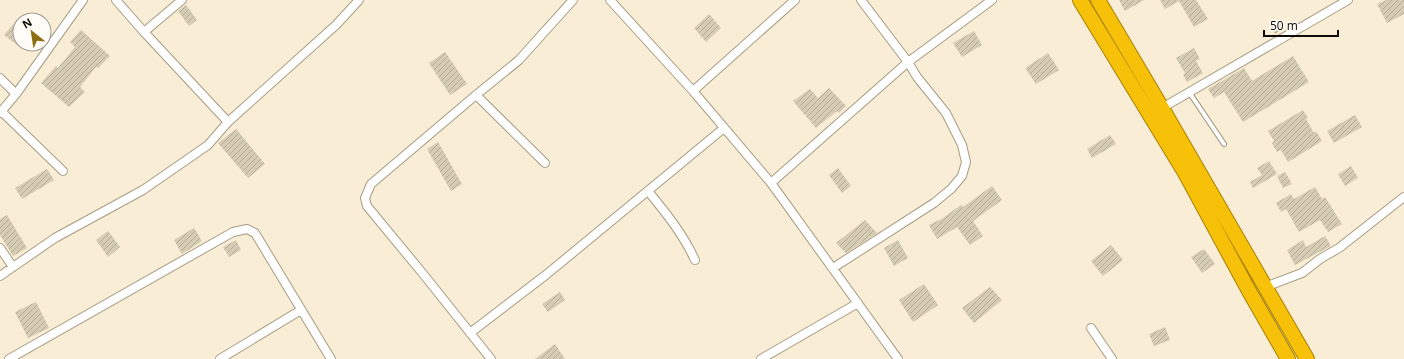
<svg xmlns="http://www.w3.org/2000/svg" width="1404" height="359" font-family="'Open Sans',sans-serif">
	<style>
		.building { fill: url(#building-hatch) }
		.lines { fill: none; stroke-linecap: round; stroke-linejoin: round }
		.lane-casing { stroke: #a69c84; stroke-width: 6 }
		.street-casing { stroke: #a69c84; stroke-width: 10 }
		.highway-casing { stroke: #a68107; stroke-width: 16 }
		.lane { stroke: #fff; stroke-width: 4 }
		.street { stroke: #fff; stroke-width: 8 }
		.highway { stroke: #f7c009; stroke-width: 14 }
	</style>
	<defs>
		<pattern id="building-hatch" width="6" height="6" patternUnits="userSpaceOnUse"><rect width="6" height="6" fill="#d6cbb3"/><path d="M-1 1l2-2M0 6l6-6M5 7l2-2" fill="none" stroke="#b6ad98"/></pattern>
	</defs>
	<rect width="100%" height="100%" fill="#f9eed5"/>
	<path class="building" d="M 1119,0 L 1144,0 L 1125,11 Z
		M 1160,0 L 1196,0 L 1208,19 L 1194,27 L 1179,1 L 1165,9 Z
		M 1386,0 L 1404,0 L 1404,14 L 1387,23 L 1377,4 Z
		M 186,5 L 197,20 L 189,26 L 178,11 Z
		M 709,14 L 721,28 L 706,42 L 694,28 Z
		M 1278,20 L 1284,29 L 1275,34 L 1269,25 Z
		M 16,21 L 20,25 L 20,47 L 4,35 Z
		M 81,30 L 110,56 L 98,68 L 96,67 L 80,87 L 85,92 L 69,107 L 41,83 L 56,66 L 58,68 L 75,47 L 70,42 Z
		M 974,31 L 982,45 L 962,57 L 953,43 Z
		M 1194,48 L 1200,59 L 1196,61 L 1203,73 L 1187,82 L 1183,75 L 1185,73 L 1176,58 Z
		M 445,52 L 467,84 L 450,95 L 429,63 Z
		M 1048,53 L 1059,70 L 1036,84 L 1025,68 Z
		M 1293,56 L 1309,82 L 1243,122 L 1224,92 L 1214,98 L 1208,89 L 1244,68 L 1252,81 Z
		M 829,88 L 846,106 L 839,113 L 837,111 L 816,128 L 793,101 L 810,89 L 818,98 Z
		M 1303,110 L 1308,118 L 1306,119 L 1314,133 L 1316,131 L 1322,141 L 1288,162 L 1281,150 L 1277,152 L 1272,143 L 1274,141 L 1268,131 Z
		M 1355,115 L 1362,127 L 1334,143 L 1327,131 Z
		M 236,129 L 265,164 L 248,178 L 218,143 Z
		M 1110,135 L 1116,144 L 1092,158 L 1087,149 Z
		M 438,142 L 462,184 L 451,191 L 427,149 Z
		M 1269,161 L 1277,174 L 1253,188 L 1250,182 L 1262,175 L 1257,168 Z
		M 1351,166 L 1358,178 L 1345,186 L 1338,174 Z
		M 838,168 L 851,186 L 842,193 L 829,175 Z
		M 47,169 L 54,180 L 22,199 L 15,188 Z
		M 1285,172 L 1292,184 L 1283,188 L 1277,176 Z
		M 992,186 L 1002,200 L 973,221 L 983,236 L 970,245 L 957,227 L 937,239 L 929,225 L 943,218 L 961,205 L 963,207 Z
		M 1315,187 L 1322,199 L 1325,197 L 1342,224 L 1328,232 L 1320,220 L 1299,232 L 1286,209 L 1281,212 L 1276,203 L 1291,194 L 1294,199 Z
		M 7,215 L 27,248 L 13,256 L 0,235 L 0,219 Z
		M 865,220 L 877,233 L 846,253 L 836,243 Z
		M 194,228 L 202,241 L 182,254 L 174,240 Z
		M 108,231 L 120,247 L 108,257 L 96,240 Z
		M 1325,236 L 1331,246 L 1295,265 L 1287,250 L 1303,240 L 1306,247 Z
		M 236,240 L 241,250 L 229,257 L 223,247 Z
		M 898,240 L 908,258 L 894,266 L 884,248 Z
		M 1111,245 L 1123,260 L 1103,276 L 1091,261 Z
		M 1204,249 L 1215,264 L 1202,273 L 1191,257 Z
		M 924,284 L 938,305 L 913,322 L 899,300 Z
		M 990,287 L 1002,300 L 974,323 L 962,308 Z
		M 560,292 L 565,300 L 548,312 L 542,304 Z
		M 36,302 L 49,328 L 28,338 L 15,312 Z
		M 1165,327 L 1170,340 L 1154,346 L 1149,334 Z
		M 555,344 L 565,359 L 535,359 Z"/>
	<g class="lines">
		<defs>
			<path id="lane" d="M 1189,92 L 1224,144"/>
			<path id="street" d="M 116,0 L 144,32 L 228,122
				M 610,0 L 693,91 L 771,183 L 898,359
				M 144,32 L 182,0
				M 0,78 L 16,94
				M 693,91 L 795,0
				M 476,95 L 545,163
				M 1162,108 L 1348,0
				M 1,111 L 63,171
				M 0,113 L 16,94 L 83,0
				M 771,183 L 908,62 L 992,0
				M 648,191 C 666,213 683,234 695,260
				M 0,248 L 13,267 L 55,238 L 143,190 L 208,145 L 228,122 L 336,25 L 359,0
				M 833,268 L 934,203 L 951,189 L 962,176 L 966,162 L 962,145 L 946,113 L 917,77 L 908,62 L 861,0
				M 0,276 L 13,267
				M 1265,287 L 1302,273 L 1320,259 L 1339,248 L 1404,197
				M 1091,328 L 1112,359
				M 470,333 L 547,274 L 724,128
				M 9,359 L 233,232 L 247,229 L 255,233 L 331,359
				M 220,359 L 301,310
				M 491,359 L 424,275 L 367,206 L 365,198 L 371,184 L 476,95 L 519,60 L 573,0
				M 761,359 L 858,303"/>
			<path id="highway" d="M 1080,0 L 1184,171 L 1249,291 L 1288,359
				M 1098,0 L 1162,108 L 1307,359"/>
		</defs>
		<use href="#lane" class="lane-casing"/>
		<use href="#street" class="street-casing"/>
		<use href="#highway" class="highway-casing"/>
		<use href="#lane" class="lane"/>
		<use href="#street" class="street"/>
		<use href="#highway" class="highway"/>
	</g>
	<g transform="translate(32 32) rotate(330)"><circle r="19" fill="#fffcf7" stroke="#9f9c96"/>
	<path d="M0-3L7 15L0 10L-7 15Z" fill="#8e6e12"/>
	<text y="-6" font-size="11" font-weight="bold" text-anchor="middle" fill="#0f0b04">N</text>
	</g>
	<path d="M1264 30v6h74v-6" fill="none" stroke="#0f0b04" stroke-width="2"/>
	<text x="1270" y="30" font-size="12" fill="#0f0b04" stroke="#fffcf7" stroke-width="3" paint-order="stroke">50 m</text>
</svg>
